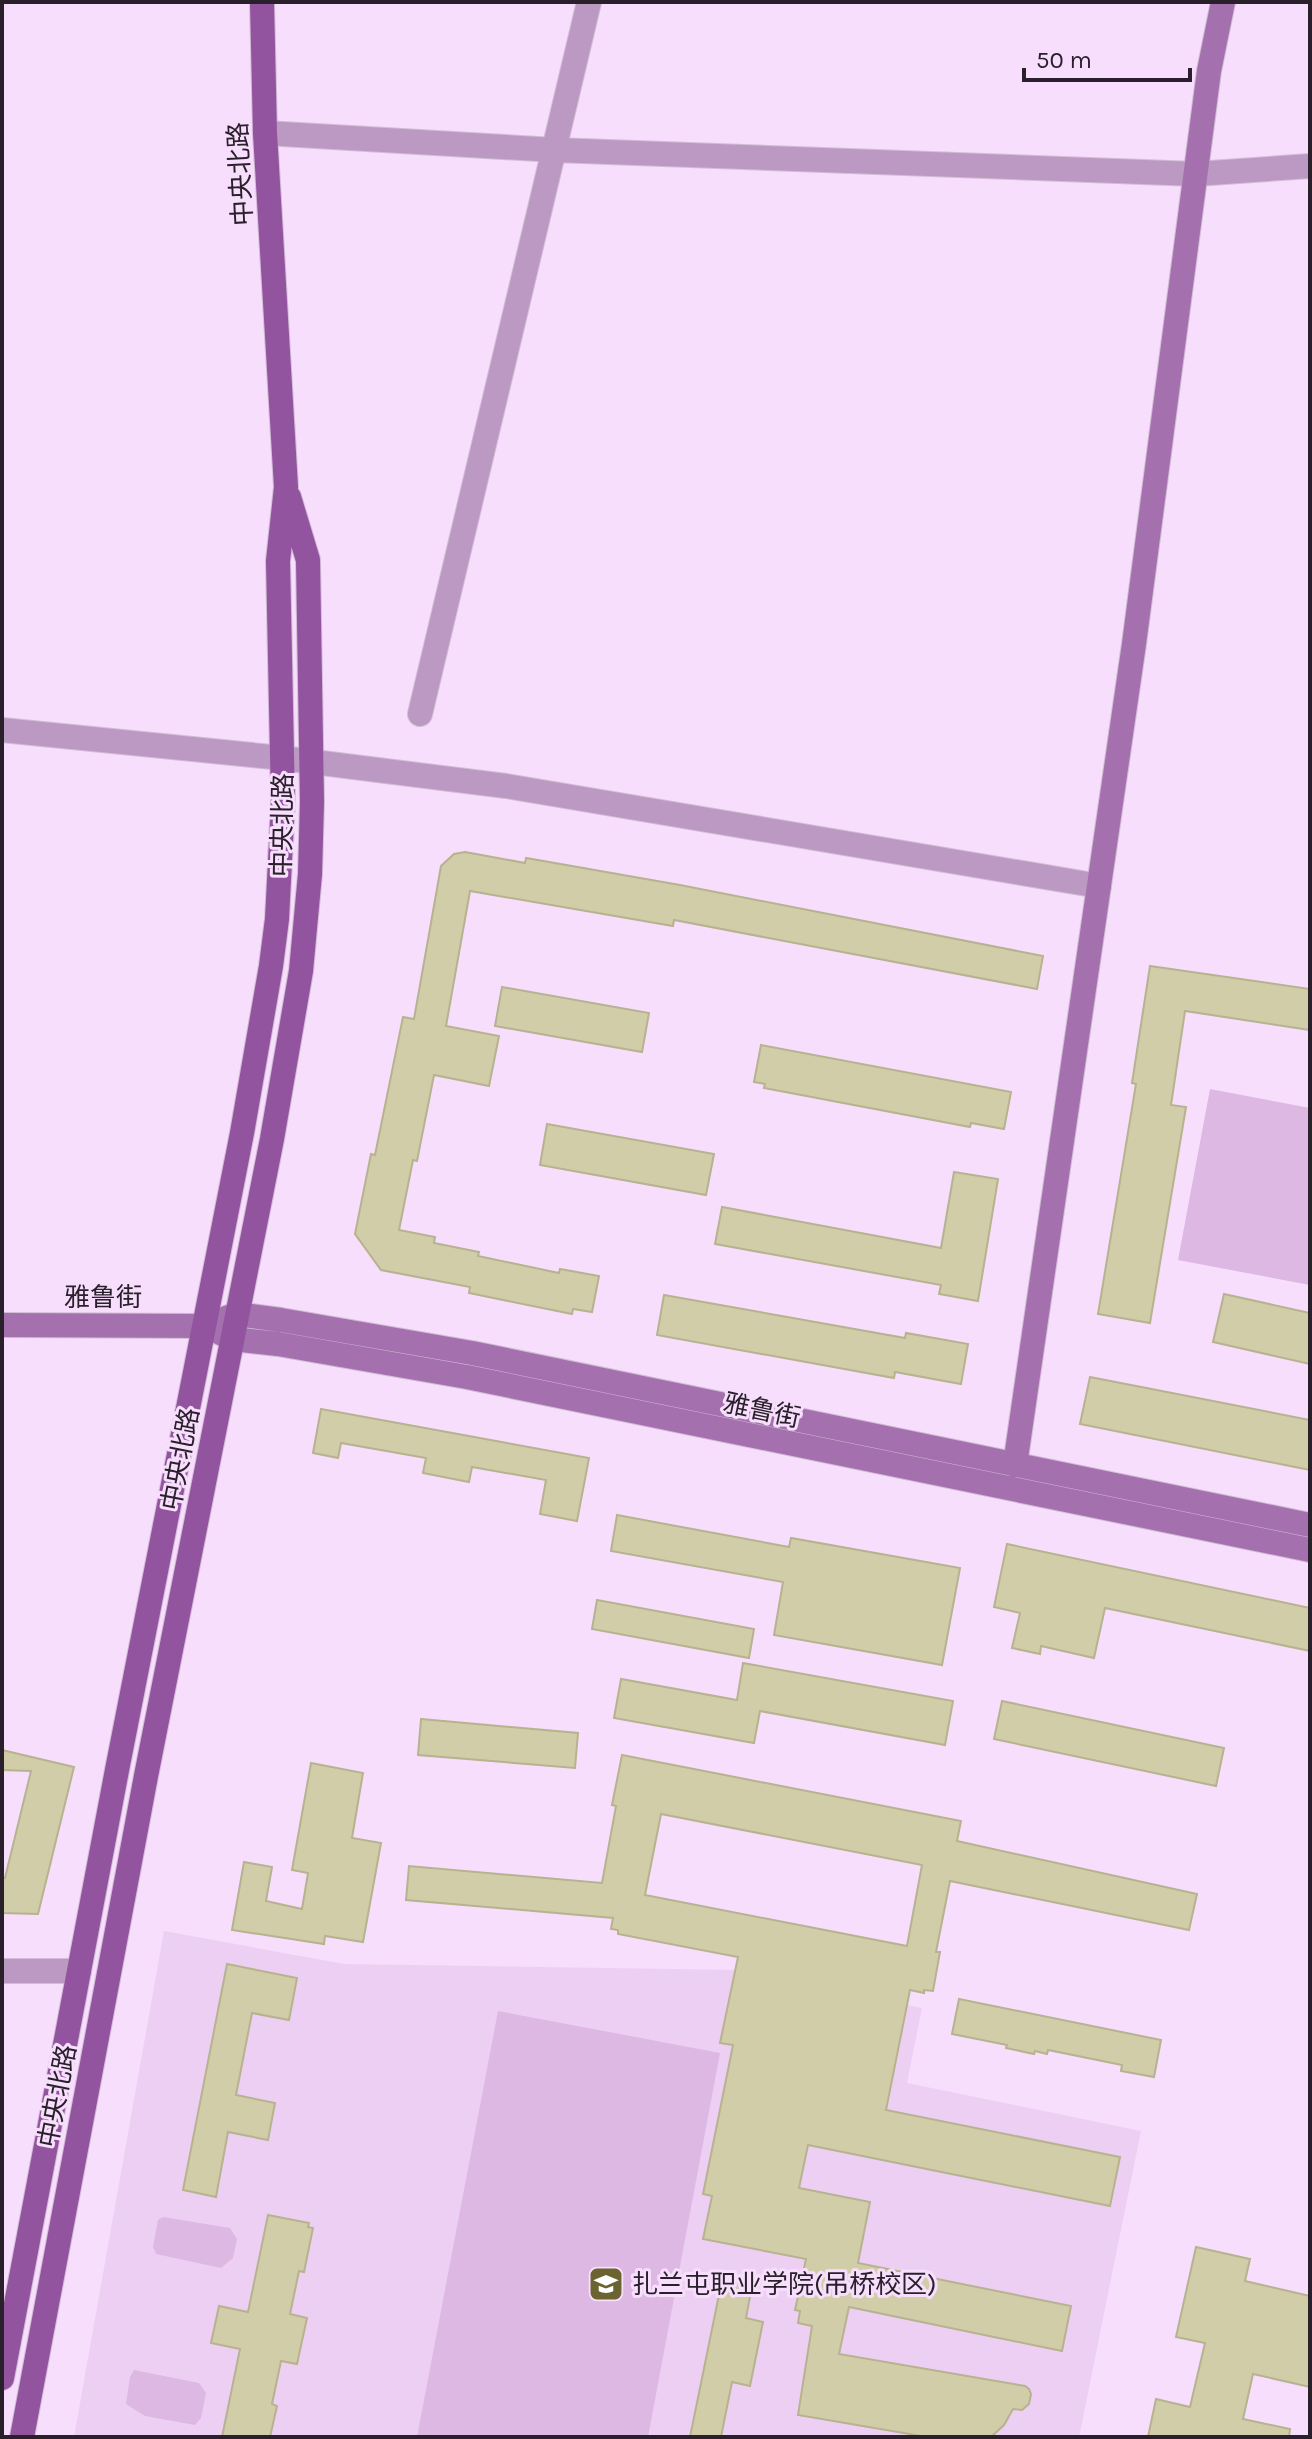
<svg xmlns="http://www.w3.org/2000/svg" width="1312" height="2439" font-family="Karla,'Noto Sans SC',sans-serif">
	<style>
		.built { fill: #edcff3 }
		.green { fill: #ddb8e3 }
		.building { fill: #d2cda9; stroke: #b7b28f; stroke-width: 2; fill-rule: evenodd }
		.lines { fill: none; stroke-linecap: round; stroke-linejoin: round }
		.street-casing { stroke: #d2bcd6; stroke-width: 26 }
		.secondary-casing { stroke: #d2bcd6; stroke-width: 26 }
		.primary-casing { stroke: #d2bcd6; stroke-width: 26 }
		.street { stroke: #bb99c2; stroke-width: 24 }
		.secondary { stroke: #a471ae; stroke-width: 24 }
		.primary { stroke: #92539f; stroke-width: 24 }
		.labels { text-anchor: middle; stroke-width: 6; stroke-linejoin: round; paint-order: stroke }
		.street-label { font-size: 26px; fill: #2a202b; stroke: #f7defc }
		.poi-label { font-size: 26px; fill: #2a202b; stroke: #f7defc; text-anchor: start }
	</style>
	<rect width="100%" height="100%" fill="#f7defc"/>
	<path class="built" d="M 164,1931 L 344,1964 L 738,1970 L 922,2008 L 907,2083 L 1141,2131 L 1079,2437 L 74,2437 Z"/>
	<path class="green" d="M 1210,1089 L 1310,1108 L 1310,1285 L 1178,1260 Z
		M 498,2011 L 720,2053 L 648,2437 L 417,2437 Z
		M 163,2217 L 230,2228 L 237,2239 L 233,2258 L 221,2268 L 156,2254 L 153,2247 L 158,2220 Z
		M 134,2370 L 199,2383 L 206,2393 L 201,2418 L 195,2425 L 145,2416 L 126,2404 L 130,2377 Z"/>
	<path class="building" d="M 465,852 L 525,863 L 526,858 L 680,885 L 1043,956 L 1037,989 L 674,920 L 673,926 L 470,891 L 446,1026 L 499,1036 L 489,1086 L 434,1075 L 417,1161 L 413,1160 L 399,1230 L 435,1237 L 434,1243 L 479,1252 L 478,1256 L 559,1273 L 560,1269 L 599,1276 L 592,1312 L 573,1309 L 572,1314 L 469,1293 L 470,1287 L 381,1270 L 355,1234 L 371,1154 L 375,1155 L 403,1017 L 414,1019 L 441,866 L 454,854 Z
		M 1150,966 L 1310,989 L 1310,1030 L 1185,1011 L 1171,1105 L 1186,1107 L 1150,1323 L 1098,1314 L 1136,1084 L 1132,1083 Z
		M 502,987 L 649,1013 L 642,1052 L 495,1026 Z
		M 761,1045 L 1011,1092 L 1004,1129 L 971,1123 L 970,1127 L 764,1088 L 765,1084 L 754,1082 Z
		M 547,1124 L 714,1154 L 706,1195 L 540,1165 Z
		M 954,1172 L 998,1179 L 978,1301 L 939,1294 L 941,1285 L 715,1244 L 722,1207 L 941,1248 Z
		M 1224,1294 L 1310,1313 L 1310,1364 L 1213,1342 Z
		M 664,1295 L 905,1338 L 906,1333 L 968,1344 L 961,1384 L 895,1372 L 894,1378 L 657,1335 Z
		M 1090,1377 L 1310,1420 L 1310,1470 L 1080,1424 Z
		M 321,1409 L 589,1458 L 577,1521 L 540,1514 L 546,1480 L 472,1467 L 469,1482 L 423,1473 L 426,1458 L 341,1443 L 338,1458 L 313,1453 Z
		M 617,1515 L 789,1547 L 791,1538 L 960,1568 L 942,1665 L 774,1635 L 783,1582 L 611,1551 Z
		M 1007,1544 L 1310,1608 L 1310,1651 L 1105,1608 L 1094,1658 L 1041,1646 L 1040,1654 L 1012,1648 L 1020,1613 L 994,1607 Z
		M 597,1600 L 754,1629 L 749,1658 L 592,1629 Z
		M 743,1663 L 953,1701 L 945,1745 L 760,1711 L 754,1743 L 614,1718 L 621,1679 L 737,1700 Z
		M 1002,1701 L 1224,1748 L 1216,1786 L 994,1739 Z
		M 421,1719 L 578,1733 L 575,1768 L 418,1755 Z
		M 2,1750 L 74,1767 L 38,1914 L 2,1913 L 2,1878 L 5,1878 L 31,1771 L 2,1770 Z
		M 622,1755 L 961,1821 L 957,1841 L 1197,1894 L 1189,1930 L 950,1881 L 936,1952 L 940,1952 L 933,1991 L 924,1990 L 924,1993 L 910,1990 L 886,2110 L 1120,2157 L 1110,2206 L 808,2145 L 799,2188 L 870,2202 L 858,2263 L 1071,2306 L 1062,2351 L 849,2307 L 839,2354 L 1025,2386 L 1029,2389 L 1031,2394 L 1029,2404 L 1022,2410 L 1013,2409 L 1004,2425 L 991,2437 L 927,2437 L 798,2415 L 812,2326 L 798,2323 L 800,2311 L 795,2310 L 806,2259 L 703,2239 L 712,2196 L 703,2194 L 733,2045 L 720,2043 L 738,1957 L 618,1934 L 618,1930 L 611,1929 L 613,1918 L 406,1900 L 409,1866 L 602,1883 L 616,1806 L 612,1805 ZM 661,1814 L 922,1865 L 907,1946 L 645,1895 Z
		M 311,1763 L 363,1773 L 352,1838 L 381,1843 L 363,1942 L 325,1936 L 324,1944 L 232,1930 L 244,1862 L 272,1867 L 266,1901 L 302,1909 L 308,1873 L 292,1870 Z
		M 227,1964 L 297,1978 L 289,2020 L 252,2013 L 236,2095 L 275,2103 L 268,2140 L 228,2132 L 216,2197 L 183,2190 Z
		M 959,1999 L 1161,2040 L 1154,2077 L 1121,2071 L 1122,2065 L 1048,2050 L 1047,2054 L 1035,2051 L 1034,2054 L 1006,2048 L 1007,2045 L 952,2034 Z
		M 268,2215 L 309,2223 L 308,2227 L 313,2228 L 304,2272 L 299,2271 L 290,2314 L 307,2318 L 297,2364 L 281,2361 L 272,2404 L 277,2406 L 270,2437 L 222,2437 L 240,2349 L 211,2343 L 219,2306 L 248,2312 Z
		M 1196,2247 L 1250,2259 L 1245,2281 L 1310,2296 L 1310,2387 L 1253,2374 L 1243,2419 L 1290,2429 L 1289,2437 L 1148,2437 L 1156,2399 L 1190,2407 L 1205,2343 L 1176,2337 Z
		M 722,2280 L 752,2286 L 746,2318 L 763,2322 L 750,2386 L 732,2382 L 721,2437 L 690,2437 Z"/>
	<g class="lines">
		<defs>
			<path id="street" d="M 265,133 L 555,150 L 1196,174 L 1310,166
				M 420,714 L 589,2
				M 2,730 L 282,758 L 506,786 L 1099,886
				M 2,1971 L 79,1971"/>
			<path id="secondary" d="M 2,1325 L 204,1326 L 237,1314 L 281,1320 L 472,1353 L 1310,1525
				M 214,1330 L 233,1339 L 278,1344 L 467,1377 L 1310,1550
				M 1015,1465 L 1134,644 L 1209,71 L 1223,2"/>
			<path id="primary" d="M 2,2378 L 117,1770 L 242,1133 L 271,966 L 277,919 L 283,802 L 278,561 L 286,487 L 265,133 L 262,2
				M 22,2437 L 146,1776 L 272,1139 L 301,971 L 310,874 L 312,802 L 308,560 L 289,497"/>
		</defs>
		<use href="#street" class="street-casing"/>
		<use href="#secondary" class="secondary-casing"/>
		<use href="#primary" class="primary-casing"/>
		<use href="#street" class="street"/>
		<use href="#secondary" class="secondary"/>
		<use href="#primary" class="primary"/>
	</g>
	<defs>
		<symbol id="school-square" viewBox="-11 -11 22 22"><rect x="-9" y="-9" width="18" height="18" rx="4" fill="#6b6330" stroke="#f7defc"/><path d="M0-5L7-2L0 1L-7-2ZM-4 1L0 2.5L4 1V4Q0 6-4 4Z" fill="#fff"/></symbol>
	</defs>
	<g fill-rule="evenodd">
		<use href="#school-square" x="586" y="2264" width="40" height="40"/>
	</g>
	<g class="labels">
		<g class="street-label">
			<text transform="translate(240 174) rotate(-93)" y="9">中央北路</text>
			<text transform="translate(282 825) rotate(-89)" y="9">中央北路</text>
			<text x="103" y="1306">雅鲁街</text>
			<text transform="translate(762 1410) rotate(12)" y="9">雅鲁街</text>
			<text transform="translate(180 1459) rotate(-79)" y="9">中央北路</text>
			<text transform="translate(57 2096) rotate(-79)" y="9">中央北路</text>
		</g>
		<g class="poi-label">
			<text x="632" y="2293">扎兰屯职业学院(吊桥校区)</text>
		</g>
	</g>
	<rect width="1312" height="2439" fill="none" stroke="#2a202b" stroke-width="8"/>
	<path d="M1024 68v12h166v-12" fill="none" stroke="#2a202b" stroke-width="4"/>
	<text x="1036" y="68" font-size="24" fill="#2a202b" stroke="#f7defc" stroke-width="6" paint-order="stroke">50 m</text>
</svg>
